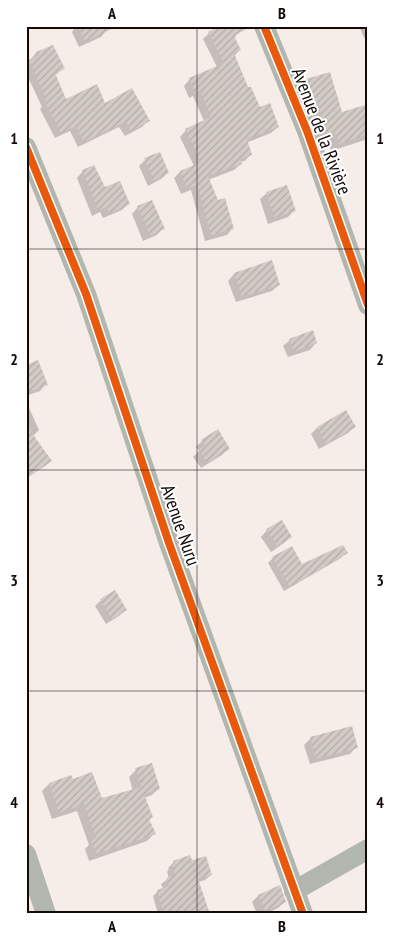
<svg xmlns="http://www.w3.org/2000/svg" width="394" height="940" font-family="'PT Sans Narrow',sans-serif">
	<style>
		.shadow { fill: #0003 }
		.building { fill: url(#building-hatch) }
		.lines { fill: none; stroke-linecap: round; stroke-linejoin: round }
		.minor { stroke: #b1b6ae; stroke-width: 20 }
		.cycleway-casing { stroke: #fff; stroke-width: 11 }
		.cycleway { stroke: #e8590c; stroke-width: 8 }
		.grid { fill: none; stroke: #120b08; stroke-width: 1; stroke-opacity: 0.55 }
		.labels { text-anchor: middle; stroke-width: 4; stroke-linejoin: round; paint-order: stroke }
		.street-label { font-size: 19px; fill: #120b08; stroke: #fff }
		.neatline { fill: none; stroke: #120b08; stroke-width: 2 }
		.grid-label { font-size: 16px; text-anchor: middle; font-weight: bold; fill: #120b08 }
	</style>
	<defs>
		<pattern id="building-hatch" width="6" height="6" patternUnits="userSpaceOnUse" patternTransform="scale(1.25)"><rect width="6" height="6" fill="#d1cac5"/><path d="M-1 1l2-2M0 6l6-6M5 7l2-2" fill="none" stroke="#b2aca8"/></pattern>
	</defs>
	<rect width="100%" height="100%" fill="#f6ede9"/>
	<path class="shadow" d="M 74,26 L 105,26 L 107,30 L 101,37 L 79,47 L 72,32 L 75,28 Z
		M 359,26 L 368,26 L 368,36 L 364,38 Z
		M 209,33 L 237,34 L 234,38 L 240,50 L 234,56 L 247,89 L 260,109 L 278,127 L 271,133 L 246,143 L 251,154 L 245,161 L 240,162 L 241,164 L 234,170 L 208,180 L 218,201 L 233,228 L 227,235 L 205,241 L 191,190 L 181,194 L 174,178 L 180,172 L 194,166 L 180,137 L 186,130 L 204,121 L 193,96 L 189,98 L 184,86 L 190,79 L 217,67 L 203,39 Z
		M 53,46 L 63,69 L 54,76 L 65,101 L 105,105 L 148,121 L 142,127 L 125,136 L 119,127 L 78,147 L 70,131 L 55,138 L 40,109 L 42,107 L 26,73 L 26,65 L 36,53 Z
		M 300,82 L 341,114 L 368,105 L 368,139 L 331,151 L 327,140 L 320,142 L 310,112 L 304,114 L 292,90 Z
		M 145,160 L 168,173 L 161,179 L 148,186 L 139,166 Z
		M 83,171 L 105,189 L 128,204 L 122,210 L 103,218 L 100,212 L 92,216 L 77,178 Z
		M 267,193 L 294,211 L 288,217 L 268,224 L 260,199 Z
		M 138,207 L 163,228 L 157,235 L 143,241 L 132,214 Z
		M 271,262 L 279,285 L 272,291 L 236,302 L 228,281 L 234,274 Z
		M 290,340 L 316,343 L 310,350 L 288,357 L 283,346 Z
		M 26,366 L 46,384 L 40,391 L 26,396 Z
		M 26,401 L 39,430 L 33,436 L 50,461 L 26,479 Z
		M 346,412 L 354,427 L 348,433 L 319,449 L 311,434 L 317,428 Z
		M 202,441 L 228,448 L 222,455 L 201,468 L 193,457 L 199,451 L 196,447 Z
		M 267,530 L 291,537 L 284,543 L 271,552 L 261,537 Z
		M 346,552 L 341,558 L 284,591 L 268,563 L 273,558 L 301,566 Z
		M 101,600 L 125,610 L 119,616 L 106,624 L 95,606 Z
		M 311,738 L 356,747 L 350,754 L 310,764 L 304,745 Z
		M 136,770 L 159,788 L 152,795 L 144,798 L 152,817 L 149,820 L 154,834 L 147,841 L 89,861 L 85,849 L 89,845 L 77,811 L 52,819 L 42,791 L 49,784 L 72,780 L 101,800 L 133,791 L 129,777 Z
		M 174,862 L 191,862 L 211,875 L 205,880 L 198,882 L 203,914 L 158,914 L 153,896 L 158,891 L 163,889 L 161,884 L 169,878 L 167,872 L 169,869 L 168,868 Z
		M 279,887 L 285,902 L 278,908 L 265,914 L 257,914 L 252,902 L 258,896 Z"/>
	<path class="building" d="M 78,26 L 118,26 L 85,42 Z
		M 219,26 L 252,26 L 234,36 L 241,50 L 234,53 L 248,87 L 251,87 L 260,107 L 270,103 L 279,127 L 247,139 L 252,155 L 240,159 L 242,164 L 208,176 L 218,200 L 225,198 L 234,229 L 211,235 L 197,185 L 187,189 L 180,171 L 201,162 L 185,129 L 211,117 L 200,91 L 195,93 L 189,78 L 224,63 L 208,32 Z
		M 53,45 L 65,69 L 55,73 L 66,99 L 97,84 L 105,103 L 132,88 L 150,121 L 131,131 L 126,122 L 84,142 L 76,126 L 61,133 L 45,102 L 47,101 L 29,60 L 38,56 L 36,52 Z
		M 330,72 L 342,112 L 368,104 L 368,134 L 339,144 L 335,133 L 328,135 L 318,104 L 312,106 L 310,98 L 307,99 L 299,81 Z
		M 160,152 L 169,173 L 154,180 L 144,158 Z
		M 94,165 L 105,187 L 120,181 L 130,204 L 109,213 L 107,207 L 98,210 L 82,170 Z
		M 287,185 L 296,211 L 275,218 L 266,192 Z
		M 152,200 L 165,229 L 150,235 L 137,206 Z
		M 272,260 L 280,285 L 242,297 L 234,273 Z
		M 313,330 L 317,343 L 294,352 L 289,339 Z
		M 38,360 L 48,385 L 26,393 L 26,365 Z
		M 346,410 L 356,427 L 326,444 L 317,427 Z
		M 26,425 L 52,461 L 26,479 Z
		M 218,429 L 230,449 L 207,463 L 199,449 L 205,446 L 201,440 Z
		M 282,520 L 292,537 L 277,546 L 266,529 Z
		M 343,545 L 348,553 L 290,587 L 272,557 L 292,546 L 302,564 Z
		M 115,590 L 127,610 L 112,619 L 100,599 Z
		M 352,726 L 358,748 L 316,759 L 310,737 Z
		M 152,763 L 160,789 L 144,794 L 153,817 L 149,819 L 156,834 L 96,854 L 91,841 L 96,838 L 84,804 L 59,813 L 49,783 L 71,775 L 73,779 L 92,772 L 102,798 L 141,787 L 142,789 L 135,768 Z
		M 190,855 L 192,860 L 206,856 L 212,875 L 198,879 L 210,914 L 164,914 L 157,890 L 169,886 L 166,878 L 175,875 L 172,865 L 174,864 L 173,861 Z
		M 280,885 L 286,902 L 265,911 L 258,895 Z"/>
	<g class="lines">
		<path class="minor" d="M 264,26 L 307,131 L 368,305
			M 26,147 L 86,294 L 169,543 L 303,914
			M 26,854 L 46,914
			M 294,891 L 368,849"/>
		<defs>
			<path id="cycleway" d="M 264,26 L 307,131 L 368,305
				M 26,147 L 86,294 L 169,543 L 303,914"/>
		</defs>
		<use href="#cycleway" class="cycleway-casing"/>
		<use href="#cycleway" class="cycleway"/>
	</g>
	<path class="grid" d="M 197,26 L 197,914M 26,249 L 368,249M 26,470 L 368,470M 26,691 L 368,691"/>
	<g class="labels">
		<g class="street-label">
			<text transform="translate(322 131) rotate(69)" y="7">Avenue de la Rivière</text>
			<text transform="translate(181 525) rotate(71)" y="7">Avenue Nuru</text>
		</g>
	</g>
	<rect width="394" height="940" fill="none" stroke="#ffffff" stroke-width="55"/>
	<rect x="28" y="28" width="338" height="884" class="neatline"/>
	<g class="grid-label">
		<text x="112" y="19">A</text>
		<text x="282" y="19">B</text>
		<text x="14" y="144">1</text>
		<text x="380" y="144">1</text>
		<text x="14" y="365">2</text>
		<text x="380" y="365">2</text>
		<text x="14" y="586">3</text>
		<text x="380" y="586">3</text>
		<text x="14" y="808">4</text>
		<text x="380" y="808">4</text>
		<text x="112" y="932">A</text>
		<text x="282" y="932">B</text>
	</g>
</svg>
